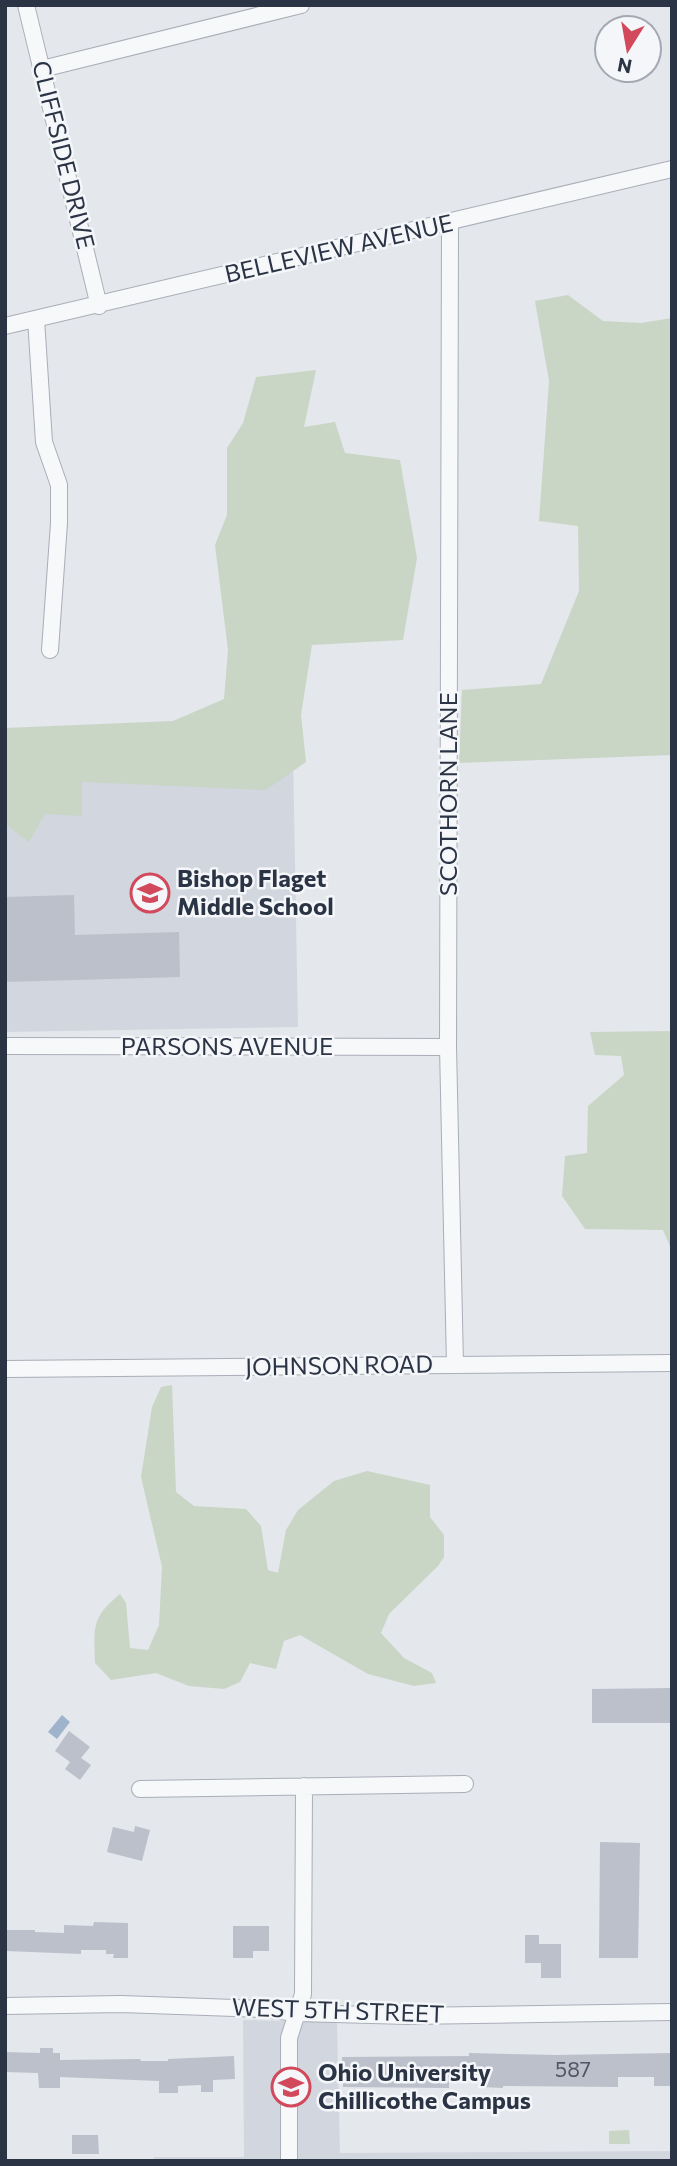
<svg xmlns="http://www.w3.org/2000/svg" width="677" height="2166" font-family="Commissioner,sans-serif">
	<style>
		.built { fill: #d2d6de }
		.green { fill: #c9d6c5 }
		.water { fill: #9fb4cc }
		.building { fill: #bbc0ca }
		.lines { fill: none; stroke-linecap: round; stroke-linejoin: round }
		.minor-casing { stroke: #a9aeb7; stroke-width: 18 }
		.minor { stroke: #f7f8fa; stroke-width: 16 }
		.labels { text-anchor: middle; stroke-width: 5; stroke-linejoin: round; paint-order: stroke }
		.number-label { font-size: 21px; fill: #4f5766 }
		.street-label { font-size: 24px; fill: #2b3445; stroke: #f4f6f9 }
		.poi-label { font-size: 24px; font-weight: bold; fill: #2b3445; stroke: #f4f6f9; text-anchor: start }
	</style>
	<rect width="100%" height="100%" fill="#e4e7ec"/>
	<path class="built" d="M 293,754 L 298,1027 L 5,1032 L 5,759 Z
		M 243,2020 L 337,2022 L 340,2153 L 672,2151 L 672,2161 L 154,2161 L 154,2157 L 244,2157 Z"/>
	<path class="green" d="M 568,295 L 603,321 L 641,323 L 672,318 L 672,755 L 459,763 L 462,690 L 541,684 L 579,591 L 578,526 L 539,521 L 549,381 L 535,301 Z
		M 316,370 L 304,427 L 335,422 L 345,453 L 400,460 L 417,558 L 403,640 L 312,645 L 301,715 L 306,762 L 266,790 L 82,782 L 82,816 L 45,814 L 29,842 L 5,824 L 5,728 L 173,721 L 224,699 L 228,650 L 215,545 L 227,515 L 227,448 L 243,423 L 256,377 Z
		M 672,1031 L 672,1251 L 663,1230 L 585,1229 L 562,1196 L 565,1156 L 587,1153 L 588,1106 L 624,1075 L 621,1056 L 595,1055 L 590,1032 Z
		M 172,1385 L 176,1492 L 194,1506 L 246,1509 L 261,1526 L 268,1570 L 278,1573 L 286,1530 L 298,1510 L 334,1481 L 367,1471 L 430,1485 L 430,1517 L 444,1535 L 444,1557 L 438,1566 L 389,1614 L 381,1633 L 404,1658 L 432,1673 L 436,1683 L 414,1686 L 368,1674 L 300,1635 L 284,1641 L 276,1669 L 250,1663 L 240,1682 L 224,1689 L 189,1686 L 156,1673 L 111,1680 L 95,1663 C 94,1627 91,1618 120,1594 L 126,1603 L 130,1648 L 148,1650 L 159,1625 L 162,1567 L 141,1477 L 152,1407 L 161,1387 Z
		M 629,2130 L 630,2144 L 609,2144 L 609,2131 Z"/>
	<path class="water" d="M 62,1715 L 70,1722 L 57,1739 L 48,1732 Z"/>
	<path class="building" d="M 74,895 L 75,935 L 179,932 L 180,977 L 5,982 L 5,897 Z
		M 672,1688 L 672,1723 L 592,1723 L 592,1689 Z
		M 69,1731 L 90,1747 L 81,1758 L 91,1765 L 80,1780 L 65,1769 L 70,1762 L 55,1751 Z
		M 135,1826 L 150,1830 L 142,1861 L 107,1852 L 113,1827 L 134,1832 Z
		M 600,1842 L 640,1843 L 638,1958 L 599,1958 Z
		M 94,1922 L 128,1923 L 128,1958 L 113,1958 L 114,1954 L 106,1954 L 106,1950 L 81,1950 L 81,1954 L 6,1951 L 6,1930 L 35,1930 L 35,1932 L 64,1933 L 64,1925 L 93,1926 Z
		M 233,1926 L 269,1926 L 269,1951 L 253,1951 L 253,1958 L 233,1958 Z
		M 525,1935 L 539,1935 L 539,1944 L 561,1944 L 561,1978 L 541,1978 L 541,1963 L 525,1963 Z
		M 40,2048 L 53,2048 L 53,2053 L 60,2053 L 60,2060 L 140,2059 L 141,2061 L 168,2061 L 168,2059 L 234,2056 L 235,2079 L 213,2080 L 213,2092 L 201,2092 L 201,2085 L 178,2086 L 178,2093 L 159,2093 L 159,2081 L 60,2077 L 60,2088 L 39,2088 L 38,2073 L 5,2072 L 5,2052 L 40,2053 Z
		M 469,2053 L 556,2055 L 672,2053 L 672,2086 L 654,2086 L 654,2077 L 618,2077 L 618,2087 L 503,2086 L 503,2088 L 481,2087 L 481,2079 L 449,2077 L 449,2088 L 343,2087 L 342,2057 L 469,2056 Z
		M 72,2135 L 98,2135 L 99,2154 L 72,2154 Z"/>
	<g class="lines">
		<defs>
			<path id="minor" d="M 26,5 L 99,306
				M 42,69 L 301,5
				M 450,223 L 448,1047 L 455,1365
				M 36,319 L 44,442 L 59,485 L 59,523 L 50,650
				M 5,326 L 672,169
				M 5,1046 L 448,1047
				M 5,1369 L 672,1363
				M 140,1789 L 465,1784
				M 5,2006 L 121,2004 L 264,2009 L 297,2013 L 409,2016 L 672,2012
				M 289,2161 L 289,2038 L 303,1994 L 304,1786"/>
		</defs>
		<use href="#minor" class="minor-casing"/>
		<use href="#minor" class="minor"/>
	</g>
	<defs>
		<symbol id="school-ring" viewBox="-11 -11 22 22"><circle r="9.5" fill="#f4f6f9" stroke="#d1495b" stroke-width="1.5"/><path d="M0-5L7-2L0 1L-7-2ZM-4 1L0 2.5L4 1V4Q0 6-4 4Z" fill="#d1495b"/></symbol>
		<symbol id="university-ring" viewBox="-11 -11 22 22"><circle r="9.5" fill="#f4f6f9" stroke="#d1495b" stroke-width="1.5"/><path d="M0-5L7-2L0 1L-7-2ZM-4 1L0 2.5L4 1V4Q0 6-4 4Z" fill="#d1495b"/></symbol>
	</defs>
	<g fill-rule="evenodd">
		<use href="#school-ring" x="128" y="871" width="44" height="44"/>
		<use href="#university-ring" x="269" y="2065" width="44" height="44"/>
	</g>
	<g class="labels">
		<g class="number-label">
			<text x="573" y="2077">587</text>
		</g>
		<g class="street-label">
			<text transform="translate(63 155) rotate(76)" y="8">CLIFFSIDE DRIVE</text>
			<text transform="translate(339 249) rotate(-13)" y="8">BELLEVIEW AVENUE</text>
			<text transform="translate(449 794) rotate(-90)" y="8">SCOTHORN LANE</text>
			<text x="227" y="1055">PARSONS AVENUE</text>
			<text transform="translate(339 1366) rotate(-1)" y="8">JOHNSON ROAD</text>
			<text transform="translate(338 2011) rotate(2)" y="8">WEST 5TH STREET</text>
		</g>
		<g class="poi-label">
			<text x="177" y="887">Bishop Flaget<tspan x="177" dy="28">Middle School</tspan></text>
			<text x="318" y="2081">Ohio University<tspan x="318" dy="28">Chillicothe Campus</tspan></text>
		</g>
	</g>
	<rect width="677" height="2166" fill="none" stroke="#2b3445" stroke-width="14"/>
	<g transform="translate(628 49) rotate(191)"><circle r="33" fill="#f4f6f9" stroke="#a4a8b1" stroke-width="2"/>
	<path d="M0-5L12 26L0 18L-12 26Z" fill="#d1495b"/>
	<text y="-10" font-size="19" font-weight="bold" text-anchor="middle" fill="#2b3445">N</text>
	</g>
</svg>
